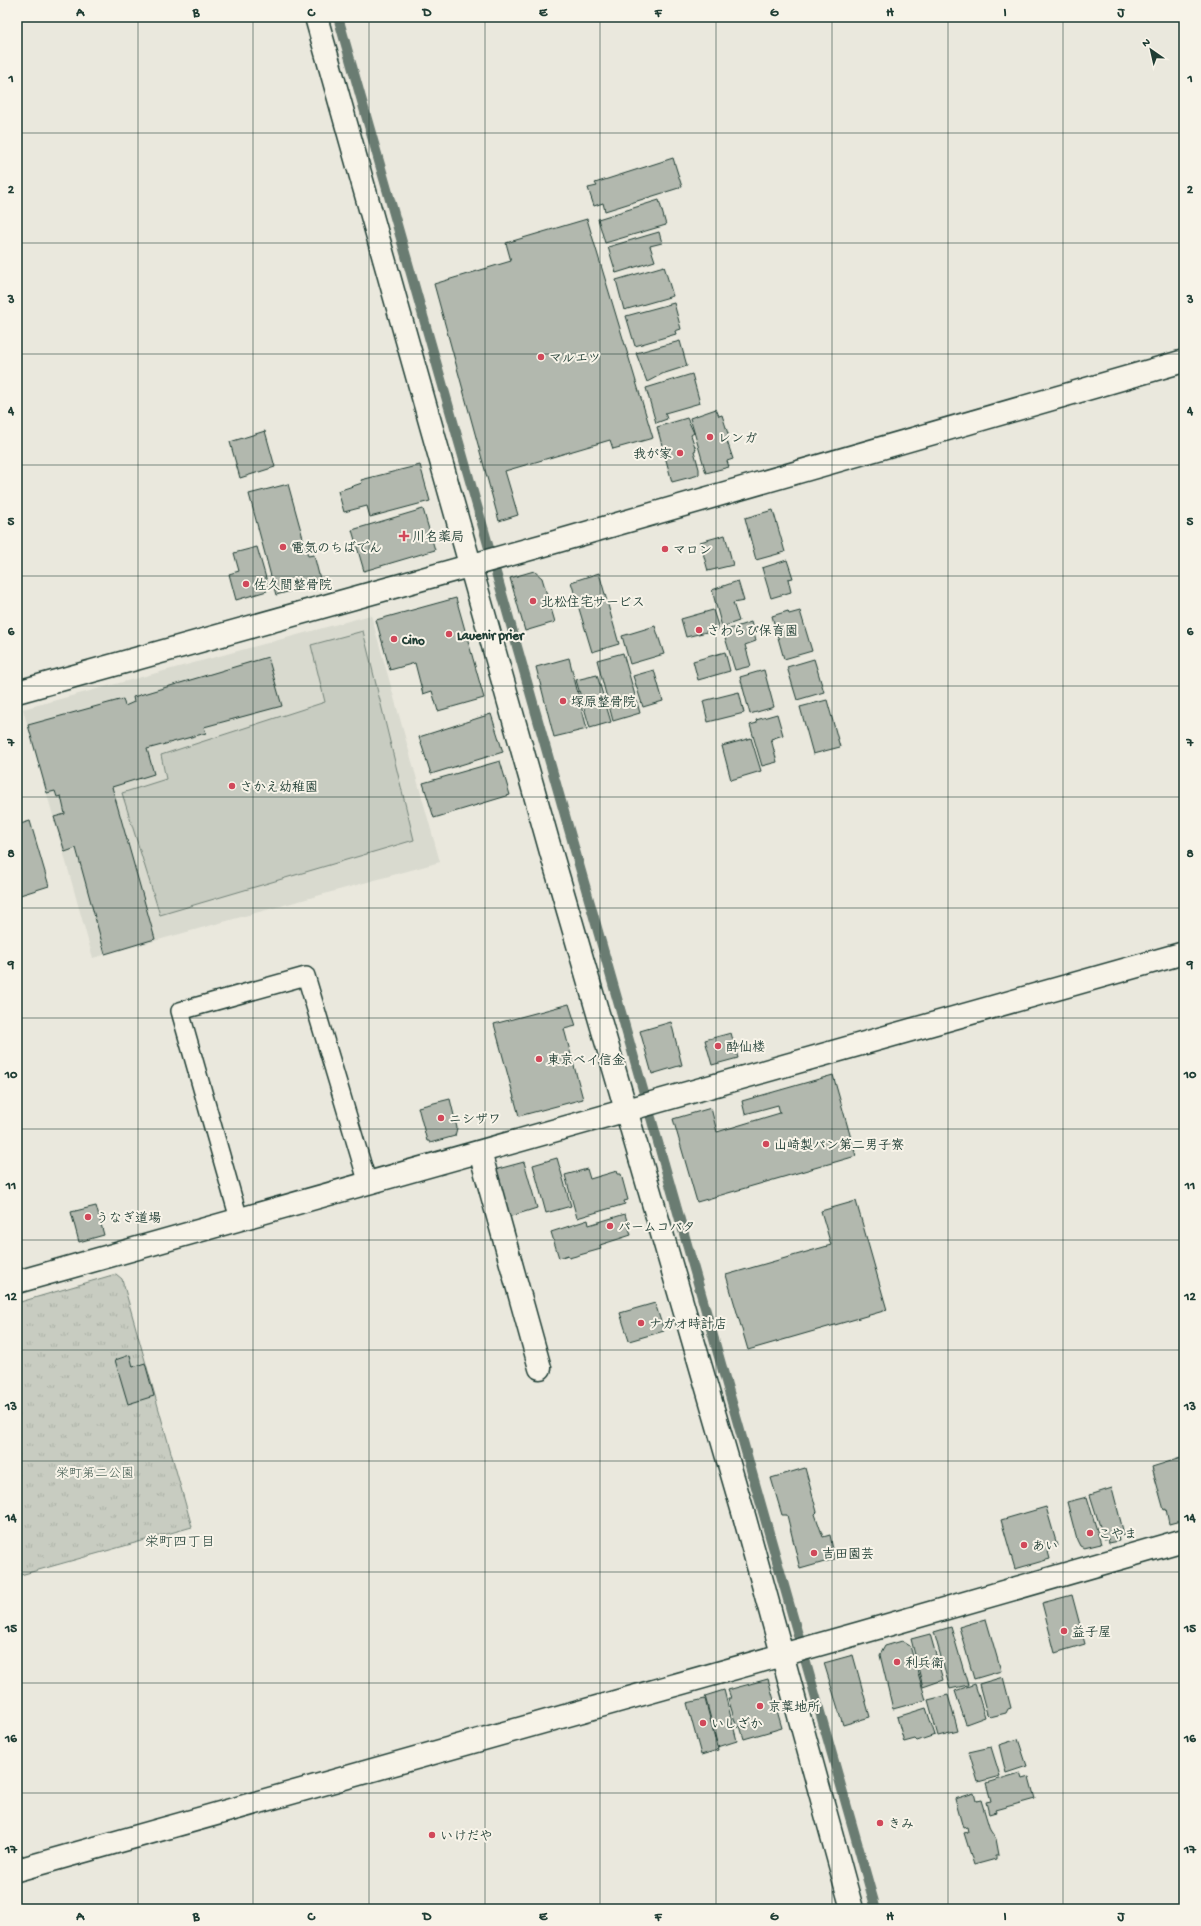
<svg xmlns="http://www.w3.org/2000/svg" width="1201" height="1926" font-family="'Gochi Hand','Klee One',sans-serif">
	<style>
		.built { fill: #d9dacf }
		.grass { fill: #c8ccc1; stroke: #74847a }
		.park { fill: url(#park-tufts); stroke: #74847a }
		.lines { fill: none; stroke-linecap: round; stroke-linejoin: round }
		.stream { stroke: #6a7c72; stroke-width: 10 }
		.building { fill: #b2b8ae; stroke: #1f3d34 }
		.lane-casing { stroke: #1f3d34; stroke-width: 20 }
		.street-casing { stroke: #1f3d34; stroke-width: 25 }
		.lane { stroke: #f7f3e8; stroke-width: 17 }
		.street { stroke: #f7f3e8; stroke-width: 22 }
		.grid { fill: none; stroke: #1f3d34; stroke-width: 1; stroke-opacity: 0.55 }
		.poi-dot { fill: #d1495b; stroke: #f7f3e8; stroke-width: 1.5 }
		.labels { text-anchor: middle; stroke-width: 4; stroke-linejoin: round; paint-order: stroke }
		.poi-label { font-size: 13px; font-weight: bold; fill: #1f3d34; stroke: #f7f3e8; text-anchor: start }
		.park-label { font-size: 13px; fill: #415a50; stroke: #f7f3e8 }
		.neighbourhood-label { font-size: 14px; fill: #1f3d34; stroke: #f7f3e8 }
		.neatline { fill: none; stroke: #1f3d34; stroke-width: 1.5 }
		.grid-label { font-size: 13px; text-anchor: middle; font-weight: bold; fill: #1f3d34 }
	</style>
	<defs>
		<pattern id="park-tufts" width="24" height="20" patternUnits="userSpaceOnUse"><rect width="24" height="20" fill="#c8ccc1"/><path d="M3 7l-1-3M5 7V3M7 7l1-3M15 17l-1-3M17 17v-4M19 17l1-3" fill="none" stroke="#abb0a6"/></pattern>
	</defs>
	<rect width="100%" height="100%" fill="#eae8dd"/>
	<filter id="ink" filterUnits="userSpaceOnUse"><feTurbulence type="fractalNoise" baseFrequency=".025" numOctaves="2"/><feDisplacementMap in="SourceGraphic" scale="8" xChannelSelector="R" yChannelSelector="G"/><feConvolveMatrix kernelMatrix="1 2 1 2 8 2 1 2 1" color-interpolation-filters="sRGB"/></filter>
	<g filter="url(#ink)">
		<path class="built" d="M 371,615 L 440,862 L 93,958 L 23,709 Z"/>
		<path class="grass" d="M 363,631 L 414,840 L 160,915 L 122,793 L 166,779 L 161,755 L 325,702 L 311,645 Z"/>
		<path class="park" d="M 116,1274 L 122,1279 L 192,1527 L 17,1576 L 17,1303 Z"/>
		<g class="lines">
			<path class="stream" d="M 338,17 L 876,1909"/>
		</g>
		<path class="building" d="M 673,158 L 682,187 L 605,211 L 603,203 L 594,206 L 588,188 L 597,186 L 595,183 Z
			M 659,200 L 666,225 L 605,243 L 598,219 Z
			M 587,219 L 653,438 L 613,449 L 610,440 L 505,471 L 518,515 L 499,521 L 434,284 L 511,261 L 506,243 Z
			M 659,232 L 662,243 L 650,246 L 655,261 L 616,273 L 608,247 Z
			M 664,266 L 673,296 L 624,310 L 616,280 Z
			M 674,303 L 681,329 L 675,331 L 676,334 L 635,346 L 626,316 Z
			M 680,341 L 687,366 L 662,374 L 647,382 L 636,353 Z
			M 692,374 L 700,403 L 665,413 L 667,419 L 656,423 L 646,388 Z
			M 716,409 L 719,416 L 722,415 L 729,437 L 726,438 L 733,459 L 727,461 L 729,467 L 706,473 L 690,418 Z
			M 687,418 L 694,433 L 691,435 L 696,450 L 694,451 L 699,469 L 699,475 L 672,482 L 657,427 Z
			M 265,431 L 275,467 L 240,478 L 230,442 Z
			M 420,465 L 430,501 L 370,517 L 367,506 L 344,512 L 338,491 L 362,483 L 361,480 Z
			M 288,484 L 308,556 L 314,555 L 321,583 L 276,595 L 249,494 Z
			M 423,509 L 435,550 L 364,571 L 352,530 Z
			M 773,510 L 785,552 L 756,560 L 745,518 Z
			M 725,535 L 733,565 L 708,571 L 700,542 Z
			M 257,547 L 268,585 L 265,586 L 267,591 L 236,600 L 229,574 L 239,571 L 234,553 Z
			M 787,560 L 793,578 L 788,579 L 791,592 L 771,598 L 762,568 Z
			M 534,571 L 542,578 L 555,622 L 525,631 L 510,578 Z
			M 599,573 L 619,644 L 592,652 L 571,582 Z
			M 738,581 L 744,601 L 733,603 L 739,621 L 722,627 L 712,590 Z
			M 456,598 L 484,698 L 438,711 L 432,691 L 423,694 L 415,663 L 390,670 L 376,620 Z
			M 713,610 L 719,629 L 686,637 L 681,619 Z
			M 788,611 L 789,614 L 800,611 L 812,651 L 784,659 L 772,616 Z
			M 751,622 L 756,641 L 745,645 L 751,666 L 735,670 L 723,631 Z
			M 655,626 L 664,654 L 630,664 L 622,636 Z
			M 725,652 L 730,671 L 698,680 L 693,661 Z
			M 623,653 L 640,713 L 613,721 L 597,660 Z
			M 268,657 L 282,706 L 204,727 L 206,733 L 147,749 L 154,774 L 112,787 L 155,939 L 105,954 L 76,848 L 65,852 L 54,817 L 65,814 L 61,796 L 57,797 L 55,791 L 47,793 L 28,725 L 123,699 L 125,706 L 134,702 L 133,697 Z
			M 569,658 L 587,729 L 554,737 L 536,667 Z
			M 814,659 L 824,692 L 797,700 L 787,667 Z
			M 654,670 L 663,701 L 643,707 L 633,676 Z
			M 764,670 L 774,707 L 750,714 L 740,677 Z
			M 597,675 L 611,722 L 590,728 L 576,680 Z
			M 739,692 L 744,713 L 708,722 L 703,701 Z
			M 827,700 L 840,747 L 813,754 L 800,707 Z
			M 491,714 L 503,752 L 431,774 L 419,737 Z
			M 777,714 L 783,735 L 771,739 L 777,762 L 762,766 L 750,725 L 757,723 L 756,720 Z
			M 751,738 L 761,771 L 731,780 L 722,746 Z
			M 500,761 L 510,795 L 434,818 L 423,783 Z
			M 30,821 L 49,886 L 17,896 L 17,825 Z
			M 569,1004 L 576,1026 L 564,1029 L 583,1099 L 519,1116 L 494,1024 Z
			M 671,1022 L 682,1065 L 652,1074 L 640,1031 Z
			M 731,1033 L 738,1058 L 712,1065 L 705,1040 Z
			M 833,1075 L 856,1156 L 697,1202 L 673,1119 L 711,1108 L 717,1132 L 780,1113 L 778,1105 L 745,1114 L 742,1101 Z
			M 450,1099 L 457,1128 L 455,1136 L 430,1143 L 429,1141 L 427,1141 L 418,1107 Z
			M 557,1158 L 571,1206 L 546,1213 L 533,1165 Z
			M 524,1162 L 537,1208 L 505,1218 L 495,1176 L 498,1169 Z
			M 587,1169 L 590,1179 L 617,1171 L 618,1174 L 621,1174 L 628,1200 L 624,1201 L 625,1204 L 577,1218 L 565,1175 Z
			M 856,1201 L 887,1310 L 748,1350 L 726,1275 L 831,1245 L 821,1211 Z
			M 96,1206 L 104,1235 L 79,1242 L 71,1212 Z
			M 625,1214 L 631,1235 L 600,1245 L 601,1249 L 569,1258 L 568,1255 L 559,1258 L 551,1232 L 588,1220 L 589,1225 Z
			M 655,1303 L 664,1331 L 629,1341 L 620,1313 Z
			M 130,1355 L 133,1367 L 145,1363 L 154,1396 L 128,1404 L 115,1360 Z
			M 1184,1457 L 1184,1520 L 1169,1524 L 1166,1509 L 1164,1510 L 1152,1467 Z
			M 805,1468 L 817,1512 L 815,1514 L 823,1537 L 830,1535 L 835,1559 L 800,1569 L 787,1515 L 782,1515 L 771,1478 Z
			M 1112,1488 L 1124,1534 L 1118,1536 L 1119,1541 L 1109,1543 L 1108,1538 L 1104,1539 L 1090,1495 Z
			M 1087,1497 L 1101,1544 L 1084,1548 L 1080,1546 L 1077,1540 L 1067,1502 Z
			M 1046,1507 L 1057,1545 L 1047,1548 L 1050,1559 L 1015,1569 L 1001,1520 Z
			M 1072,1595 L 1085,1644 L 1055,1653 L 1042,1603 Z
			M 986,1619 L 1001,1671 L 974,1679 L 959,1627 Z
			M 951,1627 L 968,1685 L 950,1689 L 934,1632 Z
			M 930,1634 L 943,1680 L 923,1687 L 911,1639 Z
			M 902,1641 L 910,1646 L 926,1700 L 893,1709 L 880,1655 L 885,1646 Z
			M 853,1655 L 870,1717 L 843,1725 L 824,1663 Z
			M 1003,1677 L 1011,1708 L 1008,1709 L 1006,1713 L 990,1717 L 987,1714 L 979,1684 Z
			M 768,1679 L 782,1728 L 744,1739 L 740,1726 L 737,1728 L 728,1698 L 731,1698 L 728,1690 Z
			M 975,1684 L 985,1717 L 966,1724 L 955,1691 Z
			M 724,1690 L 737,1741 L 718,1747 L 705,1696 Z
			M 948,1695 L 958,1731 L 938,1736 L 928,1700 Z
			M 705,1699 L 718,1750 L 701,1755 L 687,1703 Z
			M 926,1708 L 935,1735 L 917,1741 L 915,1739 L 904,1742 L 897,1717 Z
			M 1018,1739 L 1027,1766 L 1006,1773 L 999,1745 Z
			M 991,1747 L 1000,1776 L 978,1782 L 969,1752 Z
			M 1020,1773 L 1022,1779 L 1029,1777 L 1035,1799 L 995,1810 L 996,1812 L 989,1814 L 986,1802 L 991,1801 L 986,1783 Z
			M 974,1793 L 976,1801 L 981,1800 L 990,1830 L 996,1839 L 999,1855 L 996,1855 L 996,1859 L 974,1865 L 964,1833 L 968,1832 L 967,1827 L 963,1828 L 955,1799 Z"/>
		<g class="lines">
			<defs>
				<path id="lane" d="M 239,1219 L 180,1011 L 306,976 L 368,1184"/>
				<path id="street" d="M 316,17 L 551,852 L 745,1519 L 852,1909
					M 17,692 L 548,544 L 1184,361
					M 480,1152 L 540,1368
					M 17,1282 L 1184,953
					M 17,1870 L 860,1633 L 1184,1540"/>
			</defs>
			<use href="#lane" class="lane-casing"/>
			<use href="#street" class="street-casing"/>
			<use href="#lane" class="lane"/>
			<use href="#street" class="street"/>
		</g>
	</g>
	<path class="grid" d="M 138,17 L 138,1909M 253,17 L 253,1909M 369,17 L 369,1909M 485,17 L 485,1909M 600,17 L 600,1909M 716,17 L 716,1909M 832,17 L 832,1909M 948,17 L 948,1909M 1063,17 L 1063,1909M 17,133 L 1184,133M 17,243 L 1184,243M 17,354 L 1184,354M 17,465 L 1184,465M 17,576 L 1184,576M 17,686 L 1184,686M 17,797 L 1184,797M 17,908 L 1184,908M 17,1018 L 1184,1018M 17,1129 L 1184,1129M 17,1240 L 1184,1240M 17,1350 L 1184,1350M 17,1461 L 1184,1461M 17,1572 L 1184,1572M 17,1683 L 1184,1683M 17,1793 L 1184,1793"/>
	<g class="poi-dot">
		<circle cx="541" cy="357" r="4"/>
		<circle cx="710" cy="437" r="4"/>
		<circle cx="680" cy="453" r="4"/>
		<path d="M402 530h4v4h4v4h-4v4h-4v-4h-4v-4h4z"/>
		<circle cx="283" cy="547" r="4"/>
		<circle cx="665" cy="549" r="4"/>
		<circle cx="246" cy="584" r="4"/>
		<circle cx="533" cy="601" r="4"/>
		<circle cx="699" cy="630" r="4"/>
		<circle cx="449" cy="634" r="4"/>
		<circle cx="394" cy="639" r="4"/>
		<circle cx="563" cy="701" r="4"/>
		<circle cx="232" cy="786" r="4"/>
		<circle cx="718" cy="1046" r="4"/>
		<circle cx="539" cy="1059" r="4"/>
		<circle cx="441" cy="1118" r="4"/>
		<circle cx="766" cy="1144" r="4"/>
		<circle cx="88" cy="1217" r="4"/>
		<circle cx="610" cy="1226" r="4"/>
		<circle cx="641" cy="1323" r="4"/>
		<circle cx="1090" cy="1533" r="4"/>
		<circle cx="1024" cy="1545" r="4"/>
		<circle cx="814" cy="1553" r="4"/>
		<circle cx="1064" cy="1631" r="4"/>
		<circle cx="897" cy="1662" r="4"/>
		<circle cx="760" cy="1706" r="4"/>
		<circle cx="703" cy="1723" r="4"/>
		<circle cx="880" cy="1823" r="4"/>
		<circle cx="432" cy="1835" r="4"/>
	</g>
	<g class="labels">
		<g class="poi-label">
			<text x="549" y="362">マルエツ</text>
			<text x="718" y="442">レンガ</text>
			<text x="672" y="458" text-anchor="end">我が家</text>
			<text x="412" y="541">川名薬局</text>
			<text x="291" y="552">電気のちばでん</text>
			<text x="673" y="554">マロン</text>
			<text x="254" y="589">佐久間整骨院</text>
			<text x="541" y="606">北松住宅サービス</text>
			<text x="707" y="635">さわらび保育園</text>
			<text x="457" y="639">Lauenir prier</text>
			<text x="402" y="644">Cino</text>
			<text x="571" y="706">塚原整骨院</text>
			<text x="240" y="791">さかえ幼稚園</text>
			<text x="726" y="1051">酔仙楼</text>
			<text x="547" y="1064">東京ベイ信金</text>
			<text x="449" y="1123">ニシザワ</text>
			<text x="774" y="1149">山崎製パン第二男子寮</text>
			<text x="96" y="1222">うなぎ道場</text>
			<text x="618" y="1231">パームコバタ</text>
			<text x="649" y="1328">ナガオ時計店</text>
			<text x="1098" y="1538">こやま</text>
			<text x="1032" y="1550">あい</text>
			<text x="822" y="1558">吉田園芸</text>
			<text x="1072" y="1636">益子屋</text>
			<text x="905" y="1667">利兵衛</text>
			<text x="768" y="1711">京葉地所</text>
			<text x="711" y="1728">いしざか</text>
			<text x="888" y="1828">きみ</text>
			<text x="440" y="1840">いけだや</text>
		</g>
		<g class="park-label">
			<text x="95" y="1477">栄町第二公園</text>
		</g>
		<g class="neighbourhood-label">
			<text x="180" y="1546">栄町四丁目</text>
		</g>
	</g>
	<rect width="1201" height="1926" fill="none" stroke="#f7f3e8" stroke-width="44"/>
	<g transform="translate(1151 50) rotate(326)" stroke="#f7f3e8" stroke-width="3" paint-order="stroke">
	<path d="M0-3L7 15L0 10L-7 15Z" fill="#1f3d34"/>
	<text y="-6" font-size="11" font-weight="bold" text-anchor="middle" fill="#1f3d34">N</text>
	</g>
	<rect x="22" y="22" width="1157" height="1882" class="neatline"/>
	<g class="grid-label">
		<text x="80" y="16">A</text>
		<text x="196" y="16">B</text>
		<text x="311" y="16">C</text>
		<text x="427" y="16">D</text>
		<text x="543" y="16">E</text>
		<text x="658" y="16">F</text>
		<text x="774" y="16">G</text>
		<text x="890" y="16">H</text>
		<text x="1005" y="16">I</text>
		<text x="1121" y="16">J</text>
		<text x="11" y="82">1</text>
		<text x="1190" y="82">1</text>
		<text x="11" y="193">2</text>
		<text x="1190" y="193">2</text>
		<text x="11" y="303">3</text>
		<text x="1190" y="303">3</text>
		<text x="11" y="414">4</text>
		<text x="1190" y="414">4</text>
		<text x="11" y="525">5</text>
		<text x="1190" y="525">5</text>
		<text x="11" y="635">6</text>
		<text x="1190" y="635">6</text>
		<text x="11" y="746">7</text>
		<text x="1190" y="746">7</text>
		<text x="11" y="857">8</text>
		<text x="1190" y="857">8</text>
		<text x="11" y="968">9</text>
		<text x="1190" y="968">9</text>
		<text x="11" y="1078">10</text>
		<text x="1190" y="1078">10</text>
		<text x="11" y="1189">11</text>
		<text x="1190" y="1189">11</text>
		<text x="11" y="1300">12</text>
		<text x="1190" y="1300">12</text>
		<text x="11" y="1410">13</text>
		<text x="1190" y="1410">13</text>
		<text x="11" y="1521">14</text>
		<text x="1190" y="1521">14</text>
		<text x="11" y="1632">15</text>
		<text x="1190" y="1632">15</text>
		<text x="11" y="1742">16</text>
		<text x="1190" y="1742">16</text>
		<text x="11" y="1853">17</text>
		<text x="1190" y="1853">17</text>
		<text x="80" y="1920">A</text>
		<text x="196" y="1920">B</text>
		<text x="311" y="1920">C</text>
		<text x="427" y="1920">D</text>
		<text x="543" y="1920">E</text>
		<text x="658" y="1920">F</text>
		<text x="774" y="1920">G</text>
		<text x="890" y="1920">H</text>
		<text x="1005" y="1920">I</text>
		<text x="1121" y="1920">J</text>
	</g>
</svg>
